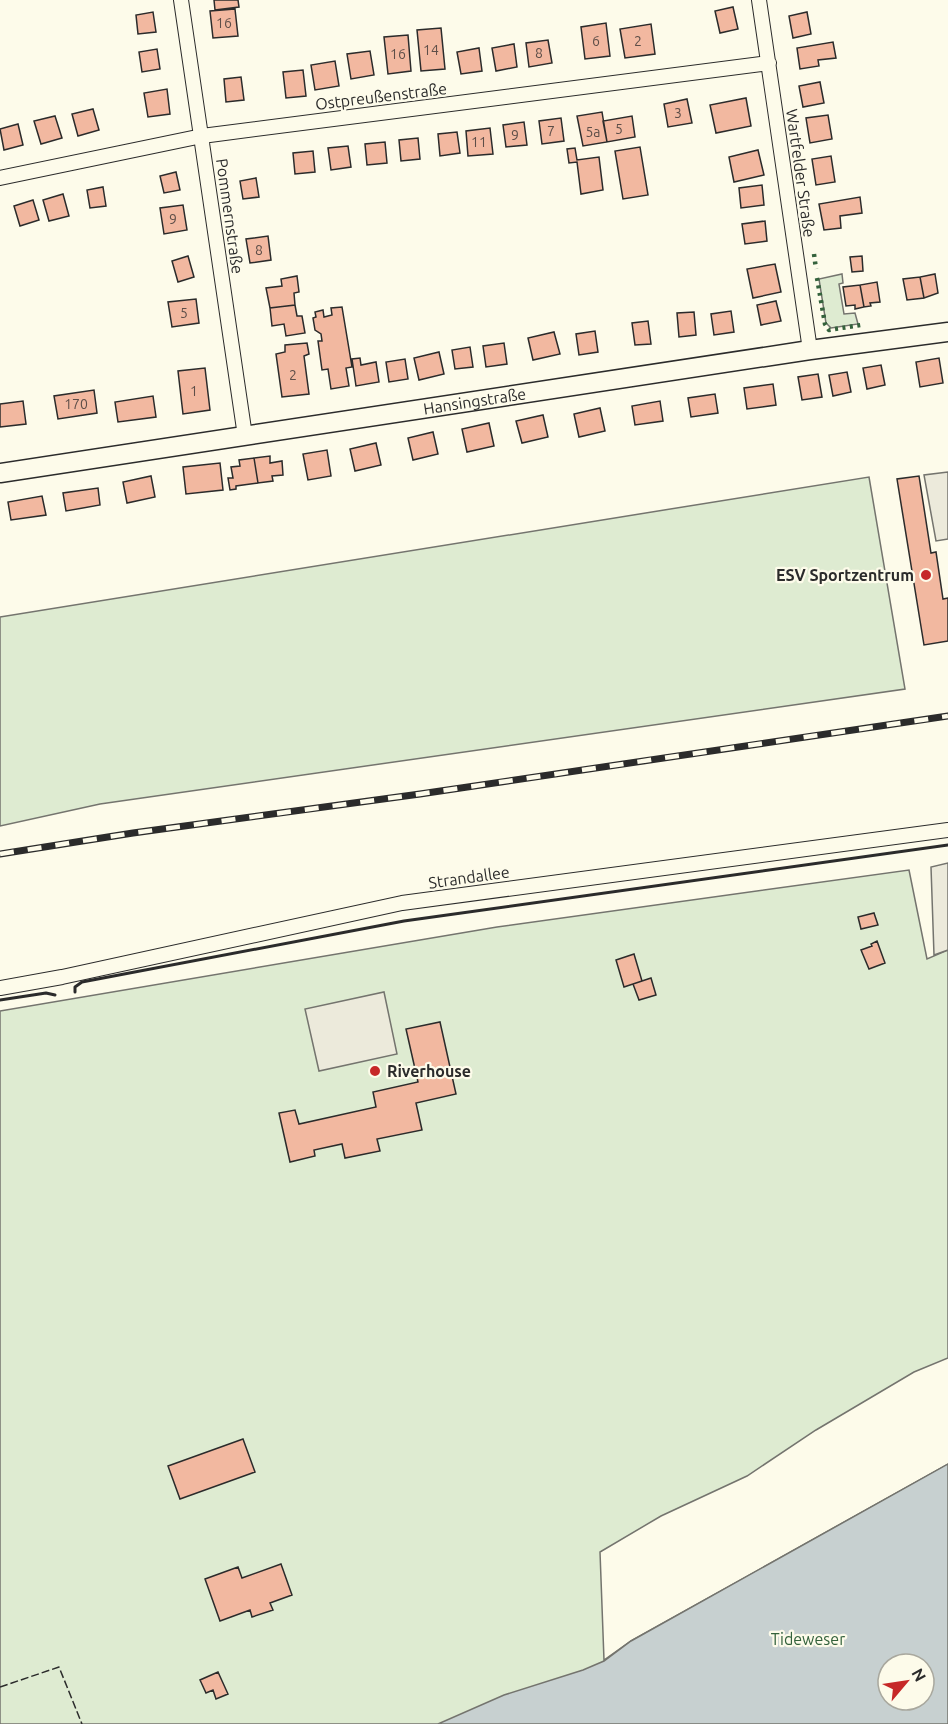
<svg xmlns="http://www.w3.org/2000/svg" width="948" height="1724" font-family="Ubuntu,sans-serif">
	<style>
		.green { fill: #deebd1; stroke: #74746e; stroke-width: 1.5; fill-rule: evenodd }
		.parking { fill: #eceadb; stroke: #74746e; stroke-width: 1.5 }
		.water { fill: #c7d0d0; stroke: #74746e; stroke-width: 1.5; fill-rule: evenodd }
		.building { fill: #f2b8a0; stroke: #2b2b2b; stroke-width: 1.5 }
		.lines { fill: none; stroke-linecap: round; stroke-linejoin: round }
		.minor-casing { stroke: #2b2b2b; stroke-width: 16 }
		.tertiary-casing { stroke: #2b2b2b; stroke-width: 21 }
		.minor { stroke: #fdfbea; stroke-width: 14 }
		.tertiary { stroke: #fdfbea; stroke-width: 18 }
		.rail-casing { stroke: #2b2b2b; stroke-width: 7 }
		.rail { stroke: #fdfbea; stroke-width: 4.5; stroke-dasharray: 14; stroke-linecap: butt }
		.hedge { stroke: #34623c; stroke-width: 4.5; stroke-dasharray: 3 4.5; stroke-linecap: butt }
		.fence { stroke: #2b2b2b; stroke-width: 1.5; stroke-dasharray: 8 3; stroke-linecap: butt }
		.wall { stroke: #2b2b2b; stroke-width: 3 }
		.poi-dot { fill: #c62828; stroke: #fdfbea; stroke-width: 2 }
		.labels { text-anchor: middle; stroke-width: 4.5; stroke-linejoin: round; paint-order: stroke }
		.number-label { font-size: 14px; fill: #5d4e48 }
		.street-label { font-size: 16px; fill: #2b2b2b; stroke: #fdfbea }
		.poi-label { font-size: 16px; font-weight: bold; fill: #2b2b2b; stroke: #fdfbea; text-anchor: end }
		.park-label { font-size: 16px; fill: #34623c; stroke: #fdfbea }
	</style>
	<rect width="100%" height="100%" fill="#fdfbea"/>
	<path class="green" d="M 842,274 L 843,283 L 839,284 L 844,314 L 855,313 L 858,324 L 831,328 L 826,323 L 819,279 Z
		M 869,477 L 905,689 L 100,804 L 0,826 L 0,617 Z
		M 909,870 L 927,959 L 948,950 L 948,1358 L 914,1372 L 816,1430 L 747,1476 L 661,1516 L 600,1552 L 604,1660 L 631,1641 L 948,1464 L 948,1724 L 0,1724 L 0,1011 L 497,927 ZM 888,1664 L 924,1664 L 924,1700 L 888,1700 Z"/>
	<path class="parking" d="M 948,472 L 948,539 L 936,541 L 924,475 Z
		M 948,863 L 948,950 L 934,955 L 931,867 Z
		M 384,992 L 397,1054 L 319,1071 L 305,1009 Z"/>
	<path class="water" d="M 948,1464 L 948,1724 L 438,1724 L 504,1695 L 583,1670 L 604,1661 L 631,1641 ZM 888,1664 L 924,1664 L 924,1700 L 888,1700 Z"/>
	<path class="building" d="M 214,0 L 238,0 L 239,7 L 215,10 Z
		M 733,7 L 738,29 L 720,33 L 715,11 Z
		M 235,9 L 238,36 L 213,38 L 210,11 Z
		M 153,12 L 156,32 L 138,34 L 136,15 Z
		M 807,12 L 811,34 L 793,38 L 789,16 Z
		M 606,23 L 610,56 L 585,59 L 581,27 Z
		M 651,24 L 655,54 L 625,58 L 620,29 Z
		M 441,28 L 445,69 L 421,71 L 417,30 Z
		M 408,35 L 411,71 L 388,74 L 384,37 Z
		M 548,40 L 552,63 L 529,67 L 526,43 Z
		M 833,42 L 836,58 L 818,60 L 819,66 L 800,69 L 797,48 Z
		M 514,44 L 517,67 L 496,71 L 492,48 Z
		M 479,48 L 482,71 L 461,74 L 457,52 Z
		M 157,49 L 160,69 L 142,72 L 139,52 Z
		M 370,51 L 374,75 L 351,79 L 347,54 Z
		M 335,61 L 339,86 L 315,90 L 311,65 Z
		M 303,70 L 306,96 L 286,98 L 283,72 Z
		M 241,77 L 244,100 L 226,102 L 224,79 Z
		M 820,82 L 824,103 L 803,107 L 799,86 Z
		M 167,89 L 170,114 L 148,117 L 144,93 Z
		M 746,98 L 751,126 L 716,133 L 710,105 Z
		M 687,99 L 692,123 L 668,127 L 664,104 Z
		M 93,109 L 99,130 L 78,136 L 72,114 Z
		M 602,112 L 607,142 L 583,146 L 577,116 Z
		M 828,115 L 832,139 L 810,143 L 806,118 Z
		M 55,116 L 62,138 L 41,144 L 34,121 Z
		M 632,116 L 635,137 L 607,142 L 603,121 Z
		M 561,118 L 564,141 L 542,144 L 539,121 Z
		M 524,122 L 527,145 L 506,147 L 503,125 Z
		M 18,124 L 23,145 L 4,150 L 0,129 Z
		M 490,128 L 493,154 L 468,156 L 466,131 Z
		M 457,132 L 460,153 L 440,156 L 438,134 Z
		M 418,138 L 420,159 L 401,161 L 399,140 Z
		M 385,142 L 387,163 L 367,165 L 365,144 Z
		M 348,146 L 351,167 L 331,170 L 328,148 Z
		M 640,147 L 648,195 L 623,199 L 615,151 Z
		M 575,148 L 577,160 L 599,157 L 603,190 L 581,194 L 577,162 L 569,163 L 567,149 Z
		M 758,150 L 764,175 L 734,182 L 729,157 Z
		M 313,151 L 315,172 L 295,174 L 293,153 Z
		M 831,156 L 835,182 L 816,185 L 812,159 Z
		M 176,172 L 180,190 L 164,193 L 160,176 Z
		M 256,178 L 259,197 L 243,199 L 240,181 Z
		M 762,185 L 764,205 L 741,208 L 739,188 Z
		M 103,187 L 106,206 L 90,208 L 87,190 Z
		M 63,194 L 69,216 L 49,221 L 43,200 Z
		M 860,197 L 862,213 L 840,216 L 841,228 L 824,230 L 819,204 Z
		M 33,200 L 39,220 L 20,226 L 14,206 Z
		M 183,205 L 187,230 L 164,234 L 160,208 Z
		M 765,221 L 767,241 L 745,244 L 742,224 Z
		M 268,236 L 271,260 L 250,263 L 246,239 Z
		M 188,256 L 194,277 L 178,282 L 172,261 Z
		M 862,256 L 863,271 L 852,272 L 850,257 Z
		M 775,264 L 781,292 L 753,298 L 747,269 Z
		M 935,274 L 938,293 L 924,298 L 920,277 Z
		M 297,276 L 299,292 L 294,293 L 295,305 L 270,308 L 266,288 L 282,286 L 281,279 Z
		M 920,277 L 924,298 L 907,300 L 903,279 Z
		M 877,282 L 880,302 L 870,303 L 871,306 L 864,307 L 860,285 Z
		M 860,285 L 864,307 L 855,309 L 855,305 L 846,306 L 843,287 Z
		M 196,299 L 199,323 L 172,327 L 168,302 Z
		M 776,301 L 781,321 L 761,325 L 757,305 Z
		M 295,305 L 297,316 L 302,316 L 305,333 L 286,336 L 284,324 L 272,326 L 270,308 Z
		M 342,307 L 352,367 L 346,368 L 349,386 L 331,389 L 328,369 L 322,370 L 318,341 L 322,341 L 321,334 L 315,330 L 313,318 L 316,317 L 315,312 L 323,310 L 324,317 L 332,315 L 331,308 Z
		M 731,311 L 734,332 L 714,335 L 711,314 Z
		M 694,312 L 696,335 L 679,337 L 677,313 Z
		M 648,321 L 651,344 L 635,345 L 632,323 Z
		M 595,331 L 598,352 L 579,355 L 576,334 Z
		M 554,332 L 560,354 L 533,360 L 528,338 Z
		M 307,343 L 309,354 L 304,356 L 309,394 L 282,397 L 276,354 L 285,352 L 285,345 Z
		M 504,343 L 507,364 L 486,367 L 483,346 Z
		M 470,347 L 473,367 L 455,369 L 452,350 Z
		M 439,352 L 444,374 L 419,380 L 414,358 Z
		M 360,358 L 361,365 L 376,362 L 379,382 L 356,386 L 352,359 Z
		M 939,358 L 943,383 L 920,387 L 916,362 Z
		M 405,359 L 408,379 L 389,382 L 386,362 Z
		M 881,365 L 885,385 L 867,389 L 863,368 Z
		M 205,368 L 210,410 L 183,414 L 178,371 Z
		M 847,372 L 851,392 L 833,396 L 829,375 Z
		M 818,374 L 822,397 L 802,400 L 798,377 Z
		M 773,384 L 776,405 L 747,409 L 744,388 Z
		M 94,390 L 97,413 L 58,419 L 54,396 Z
		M 715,394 L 718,413 L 691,417 L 688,398 Z
		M 153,396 L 156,417 L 118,422 L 115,402 Z
		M 23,401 L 26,424 L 0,427 L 0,404 Z
		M 660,401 L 663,421 L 635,425 L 632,406 Z
		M 600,408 L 605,431 L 579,437 L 574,414 Z
		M 543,415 L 548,437 L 522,443 L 516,421 Z
		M 489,423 L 494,446 L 467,452 L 462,429 Z
		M 433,432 L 438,454 L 413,460 L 408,438 Z
		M 376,443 L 381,465 L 355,471 L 350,449 Z
		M 327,450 L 331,476 L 308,480 L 303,454 Z
		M 270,456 L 270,463 L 282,461 L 283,475 L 272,476 L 273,481 L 258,483 L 254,458 Z
		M 254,458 L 258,483 L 236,486 L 236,489 L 230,490 L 228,478 L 233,478 L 231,467 L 240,466 L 239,460 Z
		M 220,463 L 223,490 L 186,494 L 183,467 Z
		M 151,476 L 155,497 L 127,503 L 123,482 Z
		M 919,476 L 931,553 L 936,552 L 943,599 L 948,598 L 948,641 L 924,645 L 897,479 Z
		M 98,488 L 100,505 L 66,511 L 63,493 Z
		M 42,496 L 46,515 L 11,520 L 8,502 Z
		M 874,913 L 878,925 L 861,929 L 858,917 Z
		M 877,941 L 885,963 L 869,969 L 861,950 L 872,946 L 871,944 Z
		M 634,954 L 642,981 L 624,987 L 616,960 Z
		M 651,978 L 656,995 L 639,1000 L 633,984 Z
		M 440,1022 L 456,1094 L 416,1103 L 422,1130 L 377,1139 L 380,1151 L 345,1158 L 342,1144 L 314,1150 L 315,1156 L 290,1162 L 279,1113 L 295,1110 L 299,1124 L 376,1107 L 373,1092 L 418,1082 L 406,1029 Z
		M 243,1439 L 255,1472 L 180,1499 L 168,1466 Z
		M 281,1564 L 292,1595 L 270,1603 L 273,1610 L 252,1617 L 250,1610 L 220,1621 L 205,1579 L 238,1567 L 242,1578 Z
		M 218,1672 L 228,1694 L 216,1699 L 213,1690 L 206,1693 L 200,1680 Z"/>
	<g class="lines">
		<defs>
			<path id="minor" d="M 181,0 L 245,436
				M 759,0 L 810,350
				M 0,178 L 202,136 L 769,63
				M 0,988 L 62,977 L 402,903 L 948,830"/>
			<g id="tertiary">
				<path id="s1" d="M 0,473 L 810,350 L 948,332"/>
			</g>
		</defs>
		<use href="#minor" class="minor-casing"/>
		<use href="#tertiary" class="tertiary-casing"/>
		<use href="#minor" class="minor"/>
		<use href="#tertiary" class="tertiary"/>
		<defs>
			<path id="rail" d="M 0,854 L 133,833 L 420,794 L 948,716"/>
		</defs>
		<use href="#rail" class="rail-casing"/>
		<use href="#rail" class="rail"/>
		<path class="hedge" d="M 814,254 L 816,269
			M 817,278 L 825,324 L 829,330 L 861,325"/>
		<path class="fence" d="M 0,1687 L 59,1667 L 82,1724"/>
		<path class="wall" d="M 75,992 L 75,987 L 82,982 L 404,921 L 948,845
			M 0,1000 L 46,993 L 55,995"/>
	</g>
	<g class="poi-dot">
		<circle cx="926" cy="575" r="6"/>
		<circle cx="375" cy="1071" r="6"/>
	</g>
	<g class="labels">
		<g class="number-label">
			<text x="224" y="28">16</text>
			<text x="596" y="46">6</text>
			<text x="638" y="46">2</text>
			<text x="431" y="55">14</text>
			<text x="539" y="58">8</text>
			<text x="398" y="59">16</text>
			<text x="678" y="118">3</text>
			<text x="619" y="134">5</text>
			<text x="551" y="136">7</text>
			<text x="593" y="137">5a</text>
			<text x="515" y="140">9</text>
			<text x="479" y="147">11</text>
			<text x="173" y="224">9</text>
			<text x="259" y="255">8</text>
			<text x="184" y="318">5</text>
			<text x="293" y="380">2</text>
			<text x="194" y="396">1</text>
			<text x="76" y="409">170</text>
		</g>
		<g class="street-label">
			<text transform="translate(381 96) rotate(-7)" y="6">Ostpreußenstraße</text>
			<text transform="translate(801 173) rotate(82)" y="6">Wartfelder Straße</text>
			<text transform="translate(230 216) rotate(82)" y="6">Pommernstraße</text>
			<text dy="6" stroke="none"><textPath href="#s1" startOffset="480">Hansingstraße</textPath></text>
			<text transform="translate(469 877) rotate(-8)" y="6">Strandallee</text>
		</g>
		<g class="poi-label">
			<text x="914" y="581">ESV Sportzentrum</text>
			<text x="387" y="1077" text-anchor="start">Riverhouse</text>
		</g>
		<g class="park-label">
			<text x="808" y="1645">Tideweser</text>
		</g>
	</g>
	<g transform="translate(906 1682) rotate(61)"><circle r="28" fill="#fdfbea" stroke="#a9a89e" stroke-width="1.5"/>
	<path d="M0-4.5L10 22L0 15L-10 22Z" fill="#c62828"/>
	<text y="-9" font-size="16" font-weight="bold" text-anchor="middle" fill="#2b2b2b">N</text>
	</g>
</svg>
